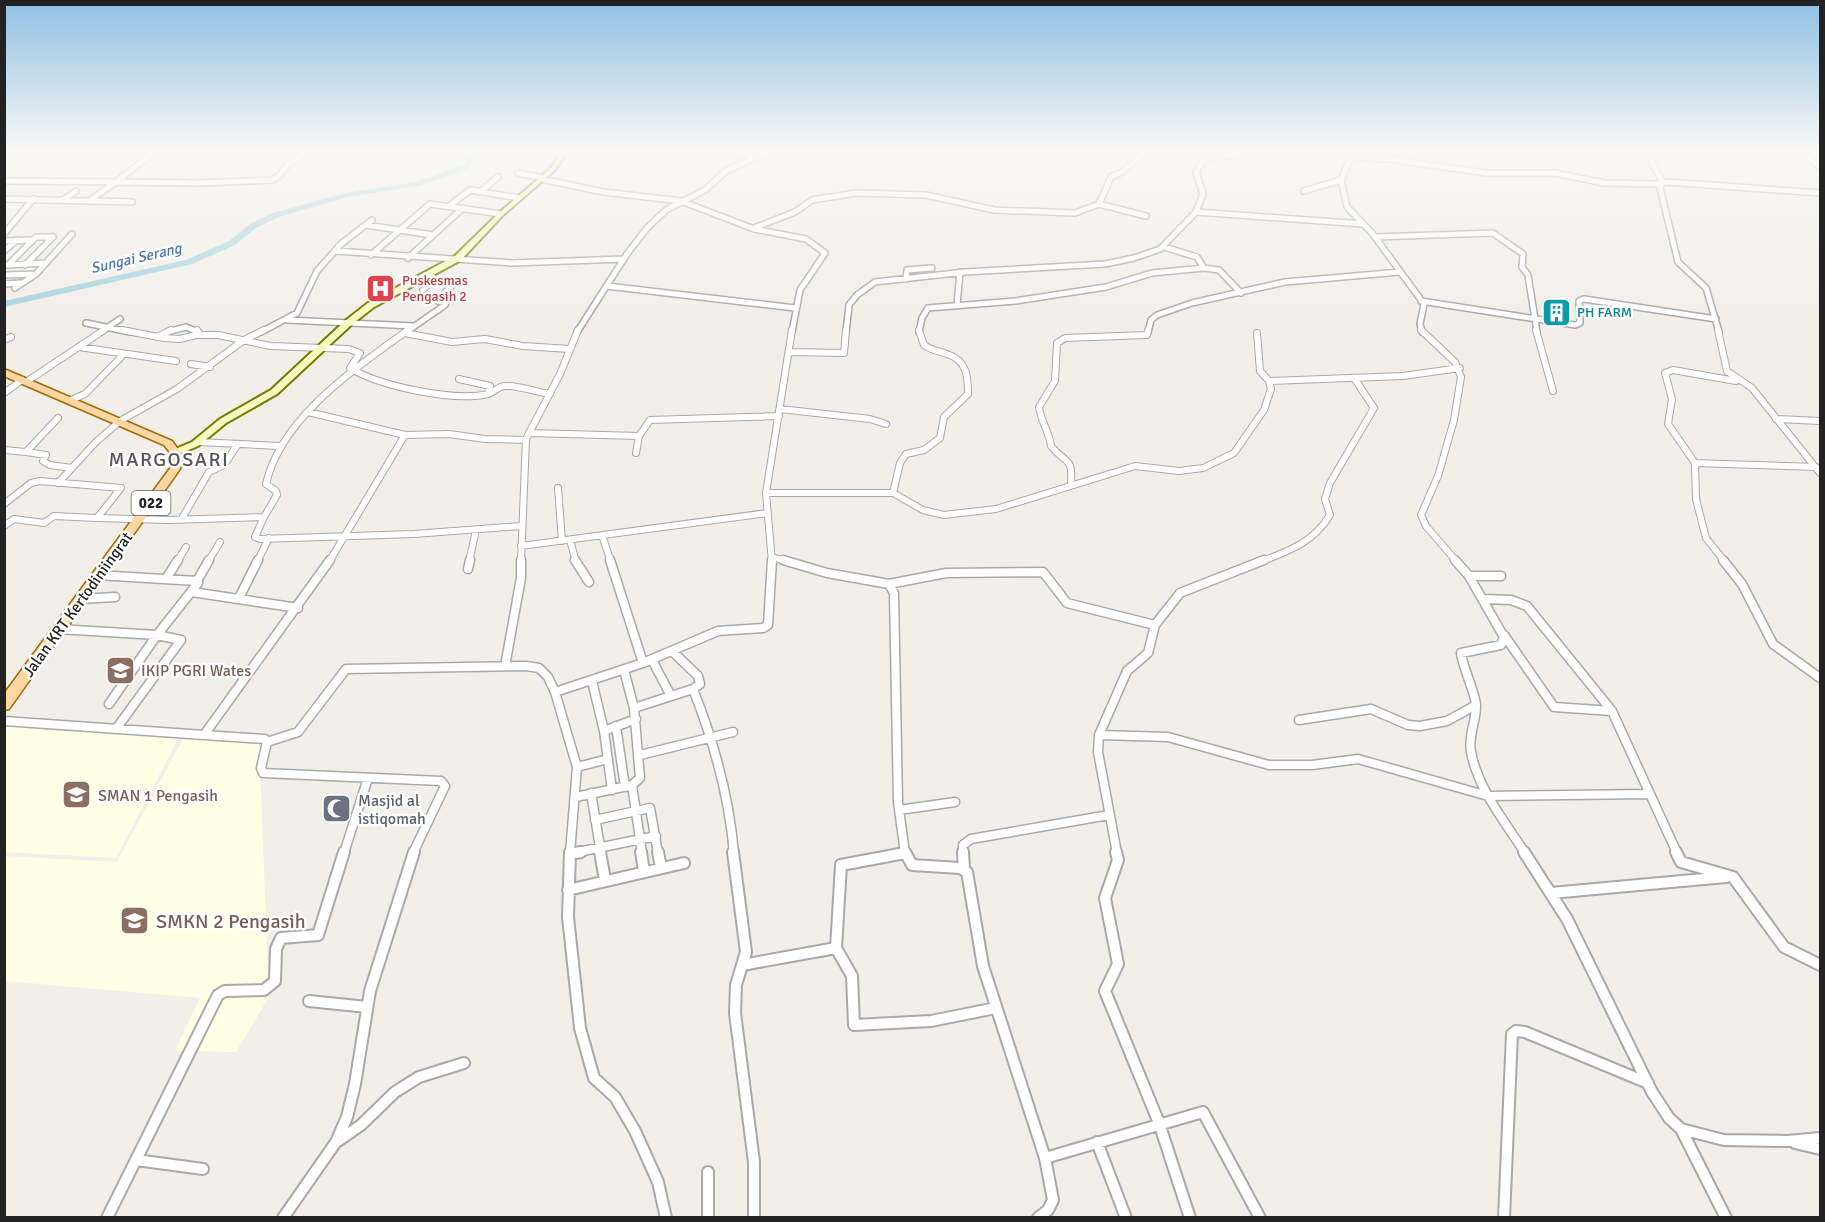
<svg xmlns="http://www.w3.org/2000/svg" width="1825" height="1222" font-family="Signika,sans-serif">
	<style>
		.education { fill: #ffffe5 }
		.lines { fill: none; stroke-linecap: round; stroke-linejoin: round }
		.river { fill: #aad3df; fill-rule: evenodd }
		.street-far3-casing { stroke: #a9a9a9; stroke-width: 8 }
		.street-far2-casing { stroke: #a9a9a9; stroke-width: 8 }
		.street-far1-casing { stroke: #a9a9a9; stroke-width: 11 }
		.street-casing { stroke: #a9a9a9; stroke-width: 14 }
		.secondary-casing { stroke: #707d05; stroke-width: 4 }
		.primary-casing { stroke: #a06b00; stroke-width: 3 }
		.street-far3 { stroke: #fff; stroke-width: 5 }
		.street-far2 { stroke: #fff; stroke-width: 6 }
		.street-far1 { stroke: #fff; stroke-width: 8 }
		.street { stroke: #fff; stroke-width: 10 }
		.secondary { fill: #f7fabf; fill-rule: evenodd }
		.primary { fill: #fcd6a4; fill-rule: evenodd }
		.labels { text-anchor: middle; stroke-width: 5; stroke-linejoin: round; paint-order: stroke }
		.far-health-label { font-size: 14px; fill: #be3a42; stroke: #fff; text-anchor: start }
		.far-culture-label { font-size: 14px; fill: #0d838f; stroke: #fff; text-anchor: start }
		.far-water-label { font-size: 15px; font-style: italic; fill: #4a7aab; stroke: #fff }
		.shield { fill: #fff; stroke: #646464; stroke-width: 1.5 }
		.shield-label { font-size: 15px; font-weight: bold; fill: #222 }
		.street-label { font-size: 16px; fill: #222; stroke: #fff }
		.education-label { font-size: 16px; fill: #785e54; stroke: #fff; text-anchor: start }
		.worship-label { font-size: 16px; fill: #5b616d; stroke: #fff; text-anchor: start }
		.quarter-label { font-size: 20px; letter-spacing: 1.5px; fill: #555; stroke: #fff }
		.near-education-label { font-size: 20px; fill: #785e54; stroke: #fff; text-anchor: start }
	</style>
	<rect width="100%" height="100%" fill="#f2efe9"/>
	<path class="education" d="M 4,724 L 179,737 L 116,858 L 5,852 Z
		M 183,739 L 259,743 L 269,997 L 236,1052 L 175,1051 L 200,998 L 5,981 L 4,856 L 117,862 Z"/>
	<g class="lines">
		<path class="river" d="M 433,149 L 449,149 L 471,153 L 474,162 L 469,169 L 419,186 L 347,197 L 279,217 L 256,228 L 235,245 L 192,264 L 4,307 L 4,301 L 186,260 L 229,241 L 250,224 L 273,213 L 346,193 L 415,182 L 463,165 L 466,162 L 465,157 Z"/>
		<defs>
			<path id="street-far3" d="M 1357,149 L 1382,158 L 1486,173 L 1555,173 L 1604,183 L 1661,184
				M 1386,149 L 1380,159 L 1357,157 L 1350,159 L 1341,180 L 1347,207 L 1372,233 L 1424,304 L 1420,324 L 1422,332
				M 1645,149 L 1663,183
				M 1798,149 L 1820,167
				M 759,156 L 782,149
				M 518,173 L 543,178
				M 541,179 L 604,192 L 681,201 L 754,229 L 806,239 L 825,253 L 800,290 L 792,332
				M 4,181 L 116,182 L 158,149
				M 481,191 L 498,177
				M 1304,191 L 1341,180
				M 4,199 L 89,201 L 116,182 L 199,183 L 272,180 L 279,176 L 289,163 L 313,149
				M 63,200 L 76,191
				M 90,201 L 132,202
				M 1099,204 L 1146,216
				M 449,206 L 470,190 L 519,198
				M 1196,212 L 1363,224
				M 366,225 L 433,235
				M 754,228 L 795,212 L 812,200 L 856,193 L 926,195 L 994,210 L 1075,213 L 1099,204 L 1111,177 L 1122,172 L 1149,149
				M 4,234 L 33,199
				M 1375,237 L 1493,233 L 1523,254 L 1522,267 L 1528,275 L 1537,332
				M 4,241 L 32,240
				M 1164,247 L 1197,257 L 1204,268
				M 4,251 L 17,240
				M 335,251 L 512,263 L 624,259
				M 371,255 L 430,204 L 501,214
				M 408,258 L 463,208
				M 6,265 L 46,263
				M 8,265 L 36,237 L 53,237
				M 25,265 L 53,237
				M 4,275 L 36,274
				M 906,279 L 907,270 L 932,268
				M 4,284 L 21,283
				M 607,286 L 795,308
				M 15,288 L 36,274 L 72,234
				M 423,290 L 434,278
				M 1421,301 L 1575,325 L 1580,323 L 1579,301 L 1584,299 L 1716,319
				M 957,305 L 960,272
				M 287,320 L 414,326
				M 86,323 L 130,332
				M 101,332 L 120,319
				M 167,332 L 186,327 L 198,332
				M 261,332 L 297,313 L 317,271 L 341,244 L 372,220
				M 406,332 L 445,305 L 446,303 L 438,301 L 453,284 L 424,276
				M 577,332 L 627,254 L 647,228 L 666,210 L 705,190 L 726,171 L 759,156 L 696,149
				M 846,332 L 849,305 L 857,295 L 875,282 L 965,272 L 1105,264 L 1134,258 L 1160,249 L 1196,212 L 1203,194 L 1196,172 L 1204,159 L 1279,149
				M 919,332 L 922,318 L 928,308 L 1015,301 L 1106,287 L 1152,273 L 1204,268 L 1219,270 L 1241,293
				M 1148,332 L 1151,320 L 1157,315 L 1192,303 L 1285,282 L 1400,272
				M 1719,332 L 1706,288 L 1678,262 L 1660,188 L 1661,184 L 1667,182 L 1820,193"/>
			<path id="street-far2" d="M 122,330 L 164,338 L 180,339 L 196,335 L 218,335 L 271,346 L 349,349 L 360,353 L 350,368 C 379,386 454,402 488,394 C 495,392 498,386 505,386 C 519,385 535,392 550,394
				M 197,330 L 200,334
				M 1421,330 L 1455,362 L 1461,377 L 1454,420 L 1438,476 L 1421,515 L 1426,526 L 1457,562
				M 1536,330 L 1553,391
				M 1718,330 L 1727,371 L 1752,388 L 1820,473
				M 405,333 L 452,342 L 485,339 L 523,346 L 570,349
				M 1257,333 L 1260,371 L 1269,381
				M 157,337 L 171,330
				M 4,340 L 11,337
				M 79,347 L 176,361
				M 790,352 L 844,353 L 846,330
				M 191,364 L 210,367
				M 459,379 L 490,386 L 488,394
				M 26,382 L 104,330
				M 4,393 L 22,380
				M 71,400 L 85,394 L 123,355
				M 780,409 L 870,419 L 886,424
				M 308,412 L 405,435 L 449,434 L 485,439 L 526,440
				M 58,418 L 26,452 L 46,455 L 43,461 L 50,465 L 72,468
				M 1776,419 L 1820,421
				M 529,433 L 639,436
				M 198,442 L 280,446
				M 4,450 L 26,452
				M 636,453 L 639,436 L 650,420 L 779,416
				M 1695,463 L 1816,467
				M 58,483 L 96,442 L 120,421 L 177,389 L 244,340 L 264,330
				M 1071,485 C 1073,455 1066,465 1051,446 C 1049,431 1041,422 1039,407 L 1055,381 L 1057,343 L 1065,338 L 1147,335 L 1148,330
				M 558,488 L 562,541
				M 766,493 L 893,493 L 923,510 L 944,515 L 996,509 L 1135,466 L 1179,471 L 1203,468 L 1234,453 L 1264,410 L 1271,389 L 1269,381 L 1403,376 L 1460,368
				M 893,493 L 900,463 L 906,454 L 924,450 L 940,438 L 944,417 L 968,394 C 968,377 967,360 947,354 C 939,351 932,351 924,345 L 919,330
				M 4,504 L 31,483 L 40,481 L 121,488 L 97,518 L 169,520 L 264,517 L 255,537 L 260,539 L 414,534 L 521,526
				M 264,517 L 277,495 L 276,491 L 266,484 C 281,417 356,368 408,330
				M 181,520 L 209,472 L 224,465 L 238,444
				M 4,526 L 14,519 L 44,523 L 54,516 L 97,518
				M 602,535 L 611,562
				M 570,540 L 576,562
				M 521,546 L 767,513
				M 772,557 L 788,562
				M 177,562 L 186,547
				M 208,562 L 220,542
				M 257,562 L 269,538
				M 329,562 L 405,435
				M 469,562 L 476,530
				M 521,562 L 526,439 L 560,374 L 578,330
				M 772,562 L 766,493 L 792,330
				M 1260,562 C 1289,551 1314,542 1330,515 L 1325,499 L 1330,483 L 1374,408 L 1354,378
				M 1725,562 L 1706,538 L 1696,499 L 1695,463 L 1668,424 L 1672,399 L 1665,373 L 1673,370 L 1736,381"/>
			<path id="street-far1" d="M 575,560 L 589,582
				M 610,560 L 643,663
				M 783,560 L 827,573 L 889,584 L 946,573 L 1043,572 L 1067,603 L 1155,625
				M 1455,560 L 1469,576 L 1504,637 L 1501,645 L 1461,653 C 1463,669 1476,694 1476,706 C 1476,722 1468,735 1471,752 C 1478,789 1505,822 1525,853
				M 1723,560 L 1742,584 L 1773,644 L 1820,678
				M 468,569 L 470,560
				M 97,575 L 197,581 L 198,583 L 157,635 L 109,704
				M 1469,576 L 1501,576
				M 166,579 L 178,560
				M 197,581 L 209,560
				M 889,584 L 894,593 L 898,802 L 905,853
				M 192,592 L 298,608
				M 239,598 L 258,560
				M 80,599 L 115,597
				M 1484,599 L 1511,600 L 1527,606 L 1612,711 L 1677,853
				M 58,629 L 157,635 L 181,640 L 116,729
				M 1504,635 L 1554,707 L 1612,711
				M 652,660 L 671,696
				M 505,666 L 521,578 L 521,560
				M 592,681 L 604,731 L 612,790
				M 693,689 C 714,742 729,796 734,853
				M 555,692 L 643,663 L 718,631 L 763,628 L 768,625 L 772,560
				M 634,708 L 693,689 L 700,684 L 698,676 L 673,652
				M 1299,720 L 1371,709 L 1408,725 L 1420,726 L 1447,721 L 1476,705
				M 4,721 L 204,735 L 330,560
				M 616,726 L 625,787
				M 604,731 L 636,719
				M 204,735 L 265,739 L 267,742 L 298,732 L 346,669 L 526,666 L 539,668 L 548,677 L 555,692 L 577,767 L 570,853
				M 1099,735 L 1168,737 L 1269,765 L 1312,765 L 1358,759 L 1488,796 L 1649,794
				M 267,742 L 261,768 L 263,773 L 441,781 L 445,786 L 413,853
				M 640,755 L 733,732
				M 577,767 L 608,759
				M 632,785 L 642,853
				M 591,793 L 601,853
				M 576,797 L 632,785 L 640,778 L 634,708 L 624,670
				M 899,810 L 955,802
				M 595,820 L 650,808 L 658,853
				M 344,853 L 368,778
				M 573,853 L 656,836
				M 963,853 L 963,845 L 971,839 L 1109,815
				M 1117,853 L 1098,752 L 1099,735 L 1127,671 L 1148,653 L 1155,625 L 1180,593 L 1264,560"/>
			<path id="street" d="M 570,852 L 568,917 L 580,1028 L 594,1078 L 615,1097 L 635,1131 L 658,1182 L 666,1218
				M 600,852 L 605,880
				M 641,852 L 644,871
				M 658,852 L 661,868
				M 733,852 L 746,952 L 736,985 L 735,1013 L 754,1162 L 754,1218
				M 905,852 L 912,865 L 960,868 L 967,872 L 983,966 L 1045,1158 L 1053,1200 L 1048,1210 L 1038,1218
				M 963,852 L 964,869
				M 1116,852 L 1118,860 L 1105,898 L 1118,964 L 1105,991 L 1159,1123 L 1190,1218
				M 1524,852 L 1567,919 L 1652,1092 L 1669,1118 L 1681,1129 L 1726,1218
				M 1676,852 L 1681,862 L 1733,877 L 1784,947 L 1820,965
				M 570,854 L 581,852
				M 568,890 L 684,863
				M 1551,893 L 1726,877
				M 836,948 L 841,865 L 905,853
				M 742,965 L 836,948 L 852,976 L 854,1025 L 931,1021 L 996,1008
				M 309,1001 L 367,1007
				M 1681,1129 L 1724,1140 L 1788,1141 L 1820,1138
				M 338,1141 L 361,1125 L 395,1092 L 419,1077 L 464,1063
				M 1097,1142 L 1126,1218
				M 1795,1143 L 1820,1149
				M 1045,1158 L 1203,1112 L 1260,1218
				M 136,1160 L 203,1169
				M 708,1172 L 708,1218
				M 107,1218 L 218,995 L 225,991 L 264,990 L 275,981 L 276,949 L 281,938 L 318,935 L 344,852
				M 283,1218 L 336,1142 L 347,1117 L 355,1084 L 370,991 L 414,852
				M 1504,1218 L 1512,1034 L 1516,1031 L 1525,1032 L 1648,1083"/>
			<path id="secondary" d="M 563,149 L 569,149 L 555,170 L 503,215 L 461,260 L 374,307 L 351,325 L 277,394 L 226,423 L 198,446 L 179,454 L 173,454 L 171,452 L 173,450 L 192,442 L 220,419 L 271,390 L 345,321 L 368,303 L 455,256 L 499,213 L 551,168 Z"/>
			<path id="primary" d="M 10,149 L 19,149 L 4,158 L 4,153 Z
				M 4,369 L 172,441 L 183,456 L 180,469 L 9,709 L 4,710 L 4,694 L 171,467 L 173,456 L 164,445 L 4,376 Z"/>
		</defs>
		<use href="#street-far3" class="street-far3-casing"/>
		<use href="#street-far2" class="street-far2-casing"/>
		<use href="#street-far1" class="street-far1-casing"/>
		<use href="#street" class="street-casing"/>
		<use href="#secondary" class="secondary-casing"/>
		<use href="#primary" class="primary-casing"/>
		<use href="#street-far3" class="street-far3"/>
		<use href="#street-far2" class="street-far2"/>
		<use href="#street-far1" class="street-far1"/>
		<use href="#street" class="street"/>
		<use href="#secondary" class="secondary"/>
		<use href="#primary" class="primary"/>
	</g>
	<linearGradient id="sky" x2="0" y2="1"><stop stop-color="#8fc0e4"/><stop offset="0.47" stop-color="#f9f8f5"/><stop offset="1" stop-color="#f9f8f5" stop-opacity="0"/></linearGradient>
	<rect width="1825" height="320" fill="url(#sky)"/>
	<defs>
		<symbol id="hospital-square" viewBox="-11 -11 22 22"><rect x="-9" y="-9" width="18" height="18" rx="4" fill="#e0444e" stroke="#fff"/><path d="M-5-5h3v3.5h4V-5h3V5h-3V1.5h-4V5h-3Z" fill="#fff"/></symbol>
		<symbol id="building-square" viewBox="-11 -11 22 22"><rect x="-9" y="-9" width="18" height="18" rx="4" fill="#0f9aa8" stroke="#fff"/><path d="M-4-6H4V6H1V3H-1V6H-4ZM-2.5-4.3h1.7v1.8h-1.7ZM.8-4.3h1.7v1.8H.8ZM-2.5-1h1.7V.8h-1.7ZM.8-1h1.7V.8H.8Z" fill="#fff"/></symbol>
		<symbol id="university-square" viewBox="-11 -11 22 22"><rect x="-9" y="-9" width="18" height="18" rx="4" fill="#8d6e63" stroke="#fff"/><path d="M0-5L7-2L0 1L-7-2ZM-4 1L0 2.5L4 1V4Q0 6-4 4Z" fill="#fff"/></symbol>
		<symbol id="school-square" viewBox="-11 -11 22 22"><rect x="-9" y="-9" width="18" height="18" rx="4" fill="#8d6e63" stroke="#fff"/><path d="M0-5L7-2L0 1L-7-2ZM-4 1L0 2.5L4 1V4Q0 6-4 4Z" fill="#fff"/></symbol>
		<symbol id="mosque-square" viewBox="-11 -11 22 22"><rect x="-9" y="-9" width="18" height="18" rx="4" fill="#6b7280" stroke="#fff"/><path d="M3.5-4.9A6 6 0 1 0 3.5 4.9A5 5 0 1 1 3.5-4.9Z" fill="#fff"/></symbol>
	</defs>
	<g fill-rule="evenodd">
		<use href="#hospital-square" x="364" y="272" width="33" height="33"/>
		<use href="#building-square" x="1540" y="296" width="33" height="33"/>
		<use href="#university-square" x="104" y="654" width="33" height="33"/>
		<use href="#school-square" x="60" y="778" width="33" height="33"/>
		<use href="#mosque-square" x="320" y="792" width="33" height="33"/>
		<use href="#school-square" x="118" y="904" width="33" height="33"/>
	</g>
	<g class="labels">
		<g class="far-health-label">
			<text x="402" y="285">Puskesmas<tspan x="402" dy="16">Pengasih 2</tspan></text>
		</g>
		<g class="far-culture-label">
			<text x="1577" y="317">PH FARM</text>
		</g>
		<g class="far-water-label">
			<text transform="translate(136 258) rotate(-13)" y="5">Sungai Serang</text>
		</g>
		<rect class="shield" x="131.5" y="491" width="39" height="24" rx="4.5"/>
		<g class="shield-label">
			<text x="151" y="508">022</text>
		</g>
		<g class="street-label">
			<text transform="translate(77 604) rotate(-54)" y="6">Jalan KRT Kertodiniingrat</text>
		</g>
		<g class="education-label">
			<text x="141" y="676">IKIP PGRI Wates</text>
			<text x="98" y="801">SMAN 1 Pengasih</text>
		</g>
		<g class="worship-label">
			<text x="358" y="806">Masjid al<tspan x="358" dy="18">istiqomah</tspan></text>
		</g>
		<g class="quarter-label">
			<text x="169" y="466">MARGOSARI</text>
		</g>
		<g class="near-education-label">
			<text x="156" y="928">SMKN 2 Pengasih</text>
		</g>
	</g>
	<rect width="1825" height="1222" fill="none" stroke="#222222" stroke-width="12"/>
</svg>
